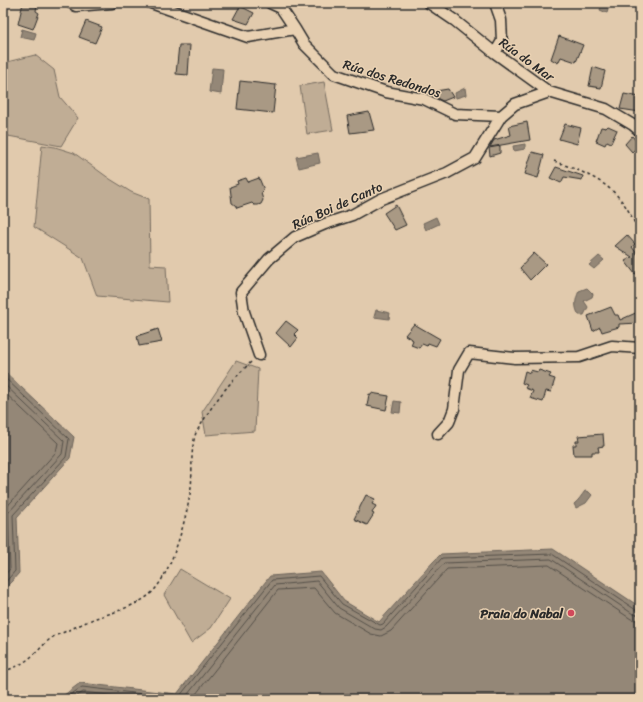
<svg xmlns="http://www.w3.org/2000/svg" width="643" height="702" font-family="Sriracha,sans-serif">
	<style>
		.green { fill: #c0ad95; stroke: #766c60 }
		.water { fill: #948777; stroke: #6a6259 }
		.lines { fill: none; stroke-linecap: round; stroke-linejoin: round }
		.shore { stroke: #555049; stroke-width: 1 }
		.building { fill: #a99984; stroke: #2b2b2b }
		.street-casing { stroke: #2b2b2b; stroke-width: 13 }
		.path { stroke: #2b2b2b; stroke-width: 1.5; stroke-dasharray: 3 3; stroke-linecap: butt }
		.street { stroke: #e9d1b2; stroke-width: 10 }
		.poi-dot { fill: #d1495b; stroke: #e9d1b2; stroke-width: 1.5 }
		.labels { text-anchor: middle; stroke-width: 3; stroke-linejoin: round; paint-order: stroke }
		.street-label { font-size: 13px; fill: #2b2b2b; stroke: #e9d1b2 }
		.poi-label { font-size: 13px; font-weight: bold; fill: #2b2b2b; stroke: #e9d1b2; text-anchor: end }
	</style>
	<rect width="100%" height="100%" fill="#e1caad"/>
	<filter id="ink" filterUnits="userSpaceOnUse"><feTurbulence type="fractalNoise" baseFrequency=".025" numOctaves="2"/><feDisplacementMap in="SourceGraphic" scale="8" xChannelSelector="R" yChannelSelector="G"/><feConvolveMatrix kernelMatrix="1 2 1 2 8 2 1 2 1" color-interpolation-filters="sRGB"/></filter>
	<g filter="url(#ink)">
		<path class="green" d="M 35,55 L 54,70 L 60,97 L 78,118 L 61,146 L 3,135 L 3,63 Z
			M 324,82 L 333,130 L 307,134 L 300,86 Z
			M 42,145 L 55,147 L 74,153 L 110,179 L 131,192 L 149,199 L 150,265 L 166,266 L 168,302 L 97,296 L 83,258 L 34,227 Z
			M 236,361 L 258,369 L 255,431 L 206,435 L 202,412 Z
			M 180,569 L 230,599 L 211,628 L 191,643 L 164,595 Z"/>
		<path class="water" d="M 602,3 L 610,3 L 607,13 L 600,10 Z
			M 22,29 L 36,33 L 34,40 L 20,37 Z
			M 212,68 L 223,69 L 221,94 L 209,92 Z
			M 465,88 L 466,95 L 456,98 L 455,93 Z
			M 525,144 L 525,149 L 514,151 L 513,146 Z
			M 318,153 L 320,163 L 299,168 L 296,157 Z
			M 436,217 L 439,224 L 426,230 L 423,223 Z
			M 599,256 L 604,260 L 594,269 L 589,265 Z
			M 587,288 L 593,294 L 592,297 L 584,301 L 588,307 L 584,315 L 579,315 C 574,307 575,300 579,291 Z
			M 376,310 L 390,313 L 389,319 L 374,317 Z
			M 3,370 L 74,437 L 70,458 L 17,517 L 19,573 L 3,591 Z
			M 394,401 L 401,402 L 400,413 L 392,412 Z
			M 585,491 L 589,492 L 592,495 L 586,503 L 576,508 L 574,504 C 579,500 581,496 585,491 Z
			M 553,549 L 640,607 L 640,699 L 59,699 L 80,683 L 177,694 L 270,576 L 321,572 L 344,601 L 379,622 L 433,562 L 441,554 Z"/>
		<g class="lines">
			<path class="shore" d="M 3,376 L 69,439 L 66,457 L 13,515 L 15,571 L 3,585
				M 3,383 L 64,441 L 62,454 L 8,513 L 10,569 L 3,577
				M 3,391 L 58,443 L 56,452 L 3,511
				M 64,699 L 82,687 L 176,698 L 179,697 L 272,580 L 319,576 L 342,604 L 380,625 L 383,624 L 442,558 L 552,554 L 636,610 L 640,610
				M 73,699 L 83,692 L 143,699
				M 184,699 L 275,585 L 317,581 L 339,608 L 375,629 L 381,630 L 386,627 L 444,563 L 551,559 L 633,614 L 640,615
				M 192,699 L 278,590 L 314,588 L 335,613 L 371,634 L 381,636 L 391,631 L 447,569 L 549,565 L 631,619 L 640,621"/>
		</g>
		<path class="building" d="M 23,3 L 37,5 L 36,11 L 39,13 L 33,29 L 18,24 Z
			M 240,6 L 254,13 L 248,24 L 233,19 Z
			M 86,21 L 102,27 L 95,43 L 79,37 Z
			M 559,36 L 583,45 L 576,62 L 561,57 L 558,63 L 551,59 Z
			M 179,45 L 190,45 L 188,75 L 176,74 Z
			M 593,67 L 605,71 L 601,88 L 589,86 Z
			M 240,81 L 276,85 L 273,113 L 237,109 Z
			M 448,89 L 453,97 L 443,101 L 438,99 L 436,91 Z
			M 624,94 L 640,97 L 640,112 L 620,109 Z
			M 369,112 L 374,130 L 350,133 L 347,116 Z
			M 527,122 L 530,140 L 490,147 L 494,140 L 511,135 L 509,126 Z
			M 565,124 L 581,128 L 577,144 L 559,139 Z
			M 608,126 L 617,130 L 611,143 L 607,141 L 605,145 L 596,141 L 601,127 L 606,128 Z
			M 632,136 L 640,145 L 632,152 L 625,144 Z
			M 500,146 L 500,153 L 490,156 L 489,148 Z
			M 532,152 L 544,155 L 538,178 L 525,174 Z
			M 556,167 L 583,176 L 582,180 L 564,177 L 561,183 L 550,178 Z
			M 246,178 L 248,182 L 259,178 L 264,190 L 261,193 L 263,200 L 261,204 L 258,205 L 254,205 L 252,203 L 237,208 L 235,205 L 232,203 L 230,187 L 238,184 L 237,181 Z
			M 396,205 L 406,225 L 395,230 L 384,213 Z
			M 627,235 L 635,244 L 632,247 L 640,258 L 640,271 L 635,274 L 625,261 L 632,257 L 615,246 Z
			M 534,253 L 546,264 L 530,280 L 520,268 Z
			M 611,307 L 615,315 L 618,315 L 620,320 L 640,311 L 640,323 L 619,324 L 619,327 L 602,332 L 600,327 L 593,331 L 588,316 Z
			M 286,321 L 298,330 L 294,334 L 298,338 L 291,347 L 276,333 Z
			M 414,324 L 440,339 L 436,346 L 428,343 L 427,346 L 422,344 L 419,348 L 411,345 L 413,340 L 405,335 Z
			M 158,329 L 162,342 L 139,346 L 137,336 Z
			M 530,370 L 538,372 L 539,370 L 551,374 L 549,377 L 555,379 L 551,392 L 546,391 L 543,402 L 530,398 L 533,391 L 525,388 L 527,385 L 522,383 L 525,371 L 530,373 Z
			M 371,393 L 389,396 L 386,410 L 367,406 L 369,394 L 371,395 Z
			M 603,434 L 604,446 L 598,447 L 599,452 L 592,452 L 592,455 L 574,455 L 573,445 L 576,445 L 576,441 L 579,441 L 578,436 Z
			M 366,495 L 375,499 L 372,504 L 376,506 L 372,513 L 374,514 L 367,525 L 354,519 Z"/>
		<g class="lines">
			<defs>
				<path id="street" d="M 71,3 L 76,6 L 112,3
					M 151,3 L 248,37 L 295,29 L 304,44 L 334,74 L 386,92 L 424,99 L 455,114 L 501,116 L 515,104 L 549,92
					M 270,3 L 281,8 L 295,29
					M 429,3 L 454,20 L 495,53 L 549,92 L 606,109 L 633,125 L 640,131
					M 495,3 L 501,20 L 502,41 L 495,53
					M 259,355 L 244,312 L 241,292 L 269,259 L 295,237 L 325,224 L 352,215 L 381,199 L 447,173 L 475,158 L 501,116
					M 438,434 L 449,422 L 454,409 L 459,370 L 469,353 L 515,358 L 579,357 L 612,346 L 640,348"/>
			</defs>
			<use href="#street" class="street-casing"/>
			<path class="path" d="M 554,161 C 578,170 604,179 620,199 C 629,209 634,222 640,234
				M 3,671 C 14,669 24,663 32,656 C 41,649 47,639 57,635 C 70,630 83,623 96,618 C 112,613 136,606 149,595 C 171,578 188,514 191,487 C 193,470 190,454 195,436 C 196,431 200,427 202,423 C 215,400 232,380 251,362"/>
			<use href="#street" class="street"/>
		</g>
	</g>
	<circle class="poi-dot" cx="571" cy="613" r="4"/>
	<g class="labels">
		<g class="street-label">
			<text transform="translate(527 59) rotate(36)" y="5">Rúa do Mar</text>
			<text transform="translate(392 78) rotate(17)" y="5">Rúa dos Redondos</text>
			<text transform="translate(337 205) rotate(-24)" y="5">Rúa Boi de Canto</text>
		</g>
		<g class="poi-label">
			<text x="563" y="618">Praia do Nabal</text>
		</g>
	</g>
	<rect width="643" height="702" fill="none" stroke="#e9d1b2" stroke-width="16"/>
	<rect x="8" y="8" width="627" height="686" fill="none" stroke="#2b2b2b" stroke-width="1.5" filter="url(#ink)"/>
</svg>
